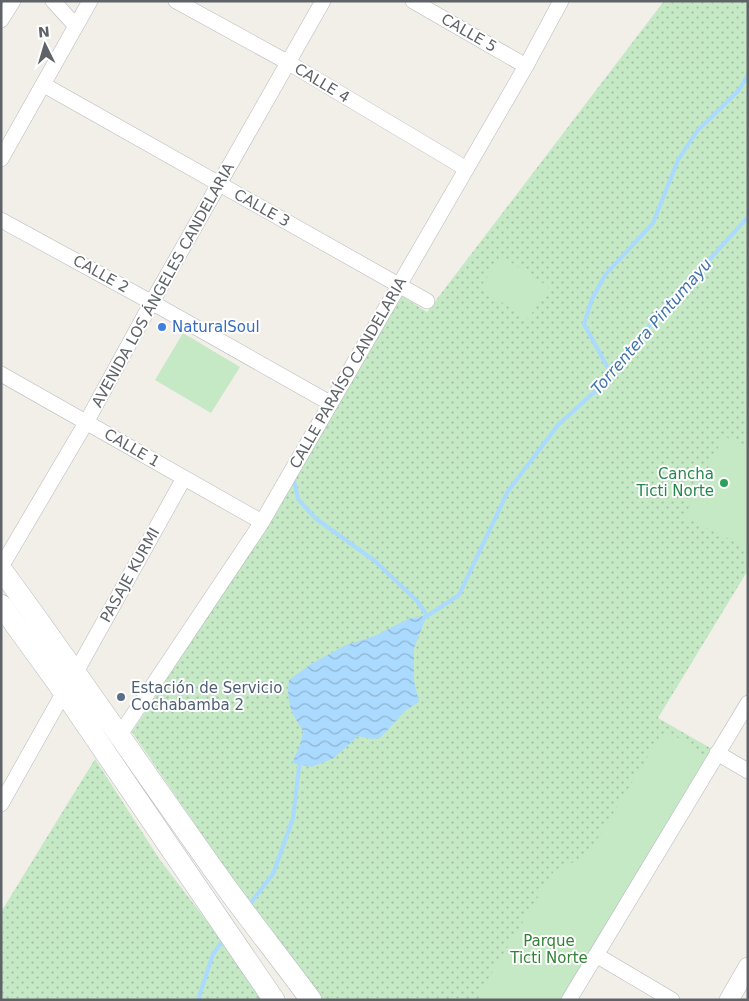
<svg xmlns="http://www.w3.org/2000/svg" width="749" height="1001" font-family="'DejaVu Sans',sans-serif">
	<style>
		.grass { fill: url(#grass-dots) }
		.park { fill: #c5e8c5 }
		.water { fill: url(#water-waves) }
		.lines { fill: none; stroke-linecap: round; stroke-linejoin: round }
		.stream { stroke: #aadaff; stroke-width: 4 }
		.minor-casing { stroke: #b5b8bc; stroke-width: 16 }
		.tertiary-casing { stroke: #b5b8bc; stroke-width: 20 }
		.secondary-casing { stroke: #b6babf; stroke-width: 22 }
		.minor { stroke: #fff; stroke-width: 15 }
		.tertiary { stroke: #fff; stroke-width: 19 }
		.secondary { stroke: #fff; stroke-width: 21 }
		.shop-dot { fill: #3f7fe0; stroke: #fff; stroke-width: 2 }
		.leisure-dot { fill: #2e9e5b; stroke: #fff; stroke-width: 2 }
		.service-dot { fill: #5c6f8a; stroke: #fff; stroke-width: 2 }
		.labels { text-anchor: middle; stroke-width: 4; stroke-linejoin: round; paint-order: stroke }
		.street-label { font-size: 15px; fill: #5f6368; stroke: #fff }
		.shop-label { font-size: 15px; fill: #366cbe; stroke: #fff; text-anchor: start }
		.leisure-label { font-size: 15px; fill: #27864d; stroke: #fff; text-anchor: end }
		.service-label { font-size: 15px; fill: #4e5e75; stroke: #fff; text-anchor: start }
		.park-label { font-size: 15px; fill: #348238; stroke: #fff }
		.water-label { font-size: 16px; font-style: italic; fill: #4174aa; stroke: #fff }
	</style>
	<defs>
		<pattern id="grass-dots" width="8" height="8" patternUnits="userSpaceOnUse" patternTransform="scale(1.25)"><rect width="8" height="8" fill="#c5e8c5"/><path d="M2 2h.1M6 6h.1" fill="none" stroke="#a3c0a4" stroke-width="1.8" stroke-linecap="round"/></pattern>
		<pattern id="water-waves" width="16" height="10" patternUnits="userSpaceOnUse" patternTransform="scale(1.25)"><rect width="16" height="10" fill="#aadaff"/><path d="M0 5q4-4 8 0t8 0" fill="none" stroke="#8eb4d2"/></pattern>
	</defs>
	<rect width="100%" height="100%" fill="#f1efe8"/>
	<path class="grass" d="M 664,1 L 748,1 L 748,570 L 658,718 L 712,749 L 560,1000 L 322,1000 L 266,928 L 132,732 L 268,525 L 402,296 L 427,312 Z
		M 95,759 L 160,860 L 242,967 L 262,1000 L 1,1000 L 1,912 Z"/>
	<path class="park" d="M 501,256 L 549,287 L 528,319 L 480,288 Z
		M 183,333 L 240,367 L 211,413 L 155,380 Z
		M 724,436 L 748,448 L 748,548 L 684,517 Z
		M 666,733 L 672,734 L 708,758 L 560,1000 L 487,1000 L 481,996 L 480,992 L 554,871 L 587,856 L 661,735 Z"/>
	<path class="water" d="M 427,615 L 414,648 L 414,681 L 419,702 L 406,710 L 380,738 L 371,739 L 358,736 L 334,758 L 311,767 L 292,763 L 300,745 L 303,731 C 291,712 286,703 289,680 L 311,664 L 346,645 L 375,636 L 408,619 Z"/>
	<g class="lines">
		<path class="stream" d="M 609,370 L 584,324 L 592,299 L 605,275 L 653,223 L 678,160 L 697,131 L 739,90 L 748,75
			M 294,480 L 298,499 L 315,518 L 375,561 L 417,601 L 427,615
			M 424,618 L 459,595 L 508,491 L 558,425 L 602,385 L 609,370 L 748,217
			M 249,905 L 273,874 L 293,818 L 300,759
			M 198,1000 L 213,954 L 224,939"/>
		<defs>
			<path id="minor" d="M 53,1 L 75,25
				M 176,1 L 289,63 L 465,168
				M 413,1 L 526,66
				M 1,20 L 13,1
				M 44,85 L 427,301
				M 1,159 L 90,1
				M 1,220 L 160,307 L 330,403
				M 1,374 L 262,522
				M 1,567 L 87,421 L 152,302 L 323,1
				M 76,672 L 184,478
				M 119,736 L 262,522 L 526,66 L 561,1
				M 717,753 L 748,771
				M 1,804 L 64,692
				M 596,955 L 672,1000
				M 569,1000 L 748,703"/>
			<path id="tertiary" d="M 729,1000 L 748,967"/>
			<path id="secondary" d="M 1,569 C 79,675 152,784 229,891 C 256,928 284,963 311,1000
				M 1,605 L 64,692 L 274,1000"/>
		</defs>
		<use href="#minor" class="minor-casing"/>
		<use href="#tertiary" class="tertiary-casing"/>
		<use href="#secondary" class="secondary-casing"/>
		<use href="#minor" class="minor"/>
		<use href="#tertiary" class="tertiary"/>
		<use href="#secondary" class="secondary"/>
	</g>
	<circle class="shop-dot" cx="162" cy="327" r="5"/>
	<circle class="leisure-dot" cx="724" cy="483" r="5"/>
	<circle class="service-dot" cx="121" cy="697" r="5"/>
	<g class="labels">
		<g class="street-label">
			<text transform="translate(469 33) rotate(30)" y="5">CALLE 5</text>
			<text transform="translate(322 83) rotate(31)" y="5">CALLE 4</text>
			<text transform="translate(262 208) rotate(29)" y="5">CALLE 3</text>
			<text transform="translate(101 274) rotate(29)" y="5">CALLE 2</text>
			<text transform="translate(163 285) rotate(-61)" y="5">AVENIDA LOS ÁNGELES CANDELARIA</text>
			<text transform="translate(348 373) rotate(-60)" y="5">CALLE PARAÍSO CANDELARIA</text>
			<text transform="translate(132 448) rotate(30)" y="5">CALLE 1</text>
			<text transform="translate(130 575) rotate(-61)" y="5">PASAJE KURMI</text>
		</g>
		<g class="shop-label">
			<text x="172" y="332">NaturalSoul</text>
		</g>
		<g class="leisure-label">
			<text x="714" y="479">Cancha<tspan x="714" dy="17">Ticti Norte</tspan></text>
		</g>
		<g class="service-label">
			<text x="131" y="693">Estación de Servicio<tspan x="131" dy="17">Cochabamba 2</tspan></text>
		</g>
		<g class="park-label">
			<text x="549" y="946">Parque<tspan x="549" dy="17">Ticti Norte</tspan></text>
		</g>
		<g class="water-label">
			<text transform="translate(651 326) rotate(-49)" y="6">Torrentera Pintumayu</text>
		</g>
	</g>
	<rect width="749" height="1001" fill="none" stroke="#5f6368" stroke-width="5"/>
	<g transform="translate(45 45) rotate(355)" stroke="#ffffff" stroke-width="4" paint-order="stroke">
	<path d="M0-4L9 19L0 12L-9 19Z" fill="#5f6368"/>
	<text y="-8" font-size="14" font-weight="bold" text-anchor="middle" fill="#5f6368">N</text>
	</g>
</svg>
